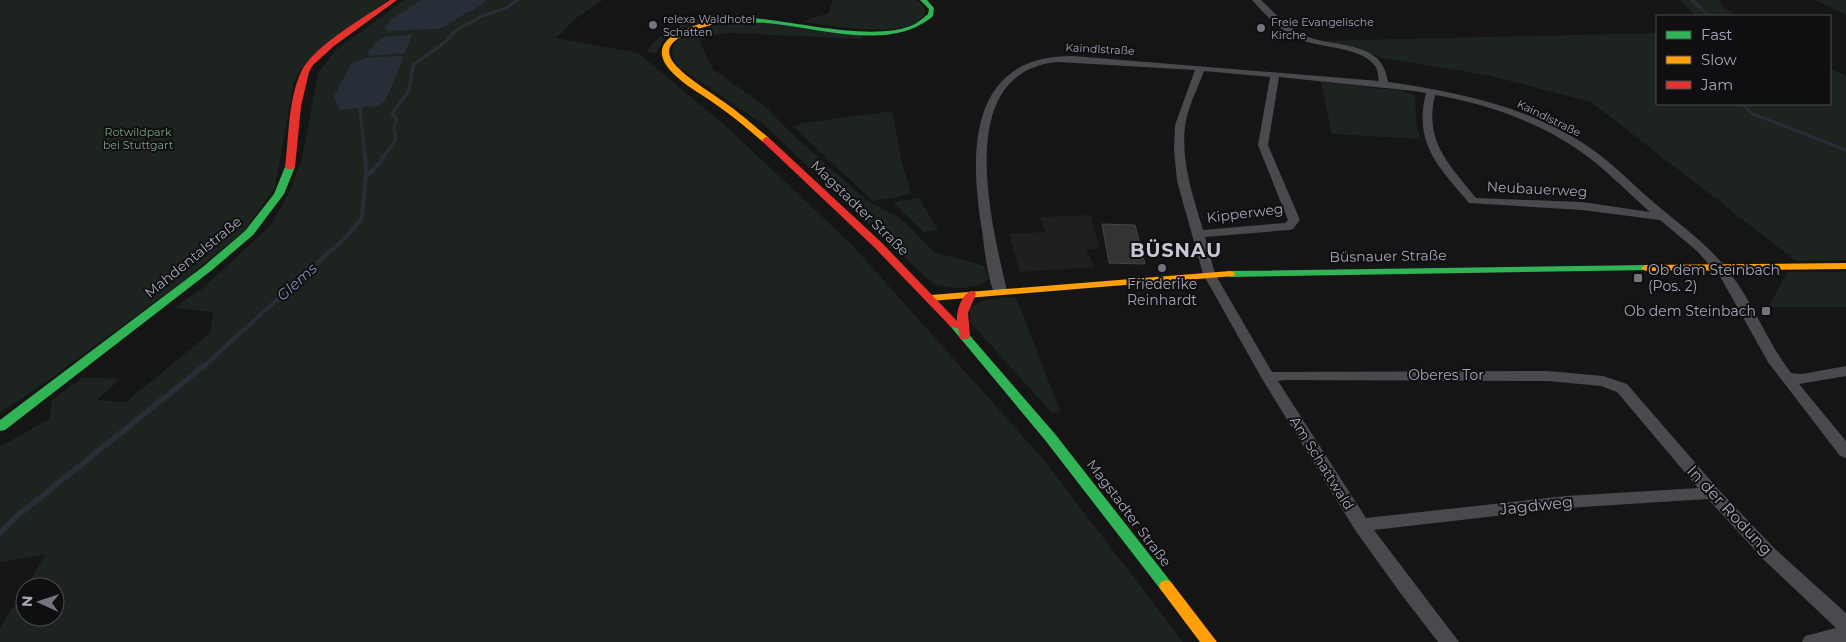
<svg xmlns="http://www.w3.org/2000/svg" width="1846" height="642" font-family="Montserrat,sans-serif">
	<style>
		.built { fill: #1f1f21 }
		.green { fill: #1d241f; fill-rule: evenodd }
		.water { fill: #282e37 }
		.lines { fill: none; stroke-linecap: round; stroke-linejoin: round }
		.stream-far2 { stroke: #282e37; stroke-width: 3 }
		.stream-far1 { stroke: #282e37; stroke-width: 4 }
		.stream { stroke: #282e37; stroke-width: 5.5 }
		.building { fill: #333334; stroke: #444449 }
		.street { fill: #49494e; fill-rule: evenodd }
		.fast { fill: #30b455; fill-rule: evenodd }
		.slow { fill: #ff9f0a; fill-rule: evenodd }
		.jam { fill: #e5322d; fill-rule: evenodd }
		.poi-dot { fill: #73747e; stroke: #0f0f11; stroke-width: 2 }
		.labels { text-anchor: middle; stroke-width: 4; stroke-linejoin: round; paint-order: stroke }
		.far-poi-label { font-size: 11px; fill: #a5a7b7; stroke: #0f0f11; text-anchor: start }
		.far-street-label { font-size: 11px; fill: #a5a7b7; stroke: #0f0f11 }
		.far-park-label { font-size: 11px; fill: #7ba384; stroke: #0f0f11 }
		.street-label { font-size: 14px; fill: #a5a7b7; stroke: #0f0f11 }
		.poi-label { font-size: 14px; fill: #a5a7b7; stroke: #0f0f11; text-anchor: start }
		.water-label { font-size: 15px; font-style: italic; fill: #7a8fb4; stroke: #0f0f11 }
		.near-street-label { font-size: 16px; fill: #a5a7b7; stroke: #0f0f11 }
		.district-label { font-size: 19px; font-weight: bold; letter-spacing: 1px; fill: #c6c7d3; stroke: #0f0f11 }
	</style>
	<rect width="100%" height="100%" fill="#151515"/>
	<path class="built" d="M 1091,215 L 1099,248 L 1086,250 L 1095,267 L 1020,272 L 1009,234 L 1045,232 L 1040,217 Z"/>
	<path class="green" d="M 0,0 L 388,0 L 314,55 L 302,67 L 294,81 L 275,188 L 244,231 L 187,278 L 50,379 L 0,413 Z
		M 404,0 L 421,0 L 390,20 L 389,31 L 438,29 L 466,13 L 473,11 L 487,0 L 603,0 L 576,18 L 556,38 L 638,53 L 728,128 L 853,246 L 1043,459 L 1183,642 L 0,642 L 0,628 L 25,588 L 25,617 L 55,617 L 55,587 L 26,587 L 45,555 L 0,562 L 0,447 L 49,419 L 52,400 L 83,377 L 120,379 L 97,400 L 126,402 L 210,333 L 213,312 L 174,308 L 203,288 L 269,227 L 288,195 L 302,159 L 318,73 L 337,49 ZM 397,56 L 404,58 L 386,100 L 379,106 L 341,110 Z
		M 833,0 L 916,0 C 921,3 928,9 924,15 C 910,41 828,25 804,22 L 813,17 L 828,14 Z
		M 1680,0 L 1720,0 L 1721,5 L 1736,16 L 1695,16 Z
		M 1815,0 L 1846,0 L 1846,15 Z
		M 727,14 L 736,15 L 682,28 L 664,39 L 656,53 L 647,52 C 661,25 701,19 727,14 Z
		M 736,22 L 780,24 L 863,35 L 862,39 L 731,33 L 702,37 L 700,43 L 713,69 L 768,109 L 794,136 L 865,199 L 900,218 L 934,252 L 984,266 L 989,279 C 975,291 950,289 933,284 L 763,124 L 680,68 C 650,35 714,25 736,22 Z
		M 1657,33 L 1657,104 L 1830,104 L 1830,68 L 1846,76 L 1846,260 L 1796,261 L 1591,102 L 1491,76 L 1382,58 L 1359,48 L 1320,41 Z
		M 1321,82 L 1403,91 L 1415,95 L 1416,123 L 1420,139 L 1332,134 Z
		M 885,112 L 893,113 L 901,159 L 911,193 L 894,198 L 873,201 L 793,127 L 802,123 Z
		M 919,198 L 938,230 L 923,232 L 893,202 Z
		M 1788,272 L 1846,272 L 1846,307 L 1768,307 Z
		M 1016,297 L 1060,411 L 1052,413 L 970,322 L 970,308 C 983,298 1000,298 1016,297 Z"/>
	<path class="water" d="M 421,0 L 487,0 L 473,11 L 466,13 L 444,27 L 438,29 L 389,31 L 385,28 L 390,20 Z
		M 412,35 L 405,53 L 367,56 C 379,32 388,37 412,35 Z
		M 398,56 L 404,57 L 386,100 L 379,106 L 340,110 L 334,96 L 351,64 L 366,58 Z"/>
	<g class="lines">
		<path class="stream-far2" d="M 1692,0 L 1709,16
			M 362,103 L 360,111 L 365,158
			M 1742,104 L 1753,114 L 1846,150
			M 383,158 L 396,139 L 394,127 L 397,119 L 392,113 L 409,91 L 413,65 L 445,42 L 455,31 L 482,16 L 506,8 L 517,0"/>
		<path class="stream-far1" d="M 365,178 L 380,163 L 383,156
			M 204,366 L 346,237 L 362,218 L 366,171 L 365,156"/>
		<path class="stream" d="M 0,533 L 16,517 L 205,365"/>
	</g>
	<path class="building" d="M 1102,224 L 1135,225 L 1145,264 L 1109,263 Z"/>
	<g class="lines">
		<path class="street" d="M 1252,0 L 1261,0 C 1274,12 1287,27 1303,35 C 1333,49 1383,38 1388,82 C 1459,92 1529,107 1589,147 C 1614,164 1635,187 1658,206 C 1683,227 1711,247 1730,273 C 1754,304 1767,342 1791,373 L 1802,374 L 1846,366 L 1846,376 L 1799,384 L 1846,441 L 1846,458 L 1840,456 L 1768,362 L 1721,278 L 1697,251 L 1660,220 L 1582,210 L 1469,203 C 1439,167 1413,144 1426,93 L 1414,91 L 1279,77 L 1268,145 L 1300,220 L 1293,229 L 1289,230 L 1205,237 L 1215,274 L 1272,372 L 1548,371 L 1603,376 L 1627,384 L 1718,489 L 1776,550 L 1846,613 L 1846,642 L 1802,642 L 1805,636 L 1836,628 L 1764,560 L 1708,499 L 1566,508 L 1374,530 L 1459,642 L 1438,642 L 1401,594 L 1355,530 L 1261,377 L 1203,274 L 1177,181 L 1174,150 L 1175,125 L 1195,70 L 1058,62 C 951,71 992,225 1007,291 L 1000,295 L 995,294 C 988,283 984,245 982,230 C 969,152 968,55 1073,56 L 1379,81 C 1378,76 1378,70 1375,66 C 1363,47 1319,48 1299,39 C 1282,32 1264,14 1252,0 ZM 1204,71 L 1270,77 L 1258,145 L 1288,220 L 1285,223 L 1203,230 C 1193,196 1181,162 1185,127 C 1187,108 1198,88 1204,71 ZM 1435,95 C 1488,104 1543,123 1587,156 C 1609,173 1629,193 1650,212 L 1582,202 L 1476,198 C 1449,164 1424,142 1435,95 ZM 1284,380 L 1548,381 L 1601,386 L 1617,392 L 1698,488 L 1566,496 L 1366,518 L 1278,381 Z"/>
		<path class="fast" d="M 920,0 L 927,0 L 934,8 L 933,16 C 890,53 818,27 766,23 C 757,22 722,24 717,21 C 725,16 742,17 751,18 C 796,21 876,43 915,24 C 920,21 924,17 928,14 L 929,9 Z
			M 290,164 L 295,167 L 284,194 L 253,235 L 212,270 L 5,430 L 0,431 L 0,420 L 204,266 L 245,231 L 274,194 L 285,167 Z
			M 1646,265 L 1651,268 L 1650,270 L 1230,277 L 1225,274 L 1230,271 Z
			M 955,322 L 959,323 L 1055,434 L 1171,582 L 1173,586 L 1171,590 L 1166,592 L 1161,590 L 1045,440 L 951,327 L 949,325 Z"/>
		<path class="slow" d="M 721,19 L 723,20 L 723,22 C 632,44 673,67 724,102 C 740,113 754,126 769,138 L 769,142 L 763,142 C 748,129 734,117 718,106 C 705,96 690,89 677,77 C 635,40 690,25 721,19 Z
			M 1846,263 L 1846,269 L 1646,271 L 1641,268 L 1646,265 Z
			M 1230,271 L 1234,272 L 1235,274 L 1234,276 L 931,301 L 926,298 L 931,295 Z
			M 1166,580 L 1171,582 L 1217,642 L 1200,642 L 1161,590 L 1159,586 L 1161,582 Z"/>
		<path class="jam" d="M 390,0 L 397,0 L 334,46 L 313,65 L 309,72 L 301,106 L 295,167 L 293,169 L 287,169 L 285,167 C 289,137 288,100 301,72 C 313,46 365,17 390,0 Z
			M 766,137 L 769,138 L 882,243 L 957,321 C 956,311 962,294 971,291 L 975,292 L 976,294 L 968,313 L 970,336 L 968,339 L 960,339 L 958,328 L 951,327 L 874,247 L 763,142 L 762,140 Z"/>
	</g>
	<g class="poi-dot">
		<circle cx="653" cy="25" r="5"/>
		<circle cx="1261" cy="28" r="5"/>
		<circle cx="1162" cy="268" r="5"/>
		<rect x="1633" y="273" width="10" height="10" rx="2.5"/>
		<rect x="1761" y="306" width="10" height="10" rx="2.5"/>
	</g>
	<g class="labels">
		<g class="far-poi-label">
			<text x="663" y="23">relexa Waldhotel<tspan x="663" dy="13">Schatten</tspan></text>
			<text x="1271" y="26">Freie Evangelische<tspan x="1271" dy="13">Kirche</tspan></text>
		</g>
		<g class="far-street-label">
			<text transform="translate(1100 49) rotate(3)" y="4">Kaindlstraße</text>
			<text transform="translate(1549 118) rotate(26)" y="4">Kaindlstraße</text>
		</g>
		<g class="far-park-label">
			<text x="138" y="136">Rotwildpark<tspan x="138" dy="13">bei Stuttgart</tspan></text>
		</g>
		<g class="street-label">
			<text transform="translate(1537 189) rotate(3)" y="5">Neubauerweg</text>
			<text transform="translate(860 208) rotate(44)" y="5">Magstadter Straße</text>
			<text transform="translate(1245 213) rotate(-7)" y="5">Kipperweg</text>
			<text transform="translate(1388 256) rotate(-1)" y="5">Büsnauer Straße</text>
			<text transform="translate(193 257) rotate(-39)" y="5">Mahdentalstraße</text>
			<text x="1446" y="380">Oberes Tor</text>
			<text transform="translate(1322 463) rotate(58)" y="5">Am Schattwald</text>
			<text transform="translate(1129 513) rotate(53)" y="5">Magstadter Straße</text>
		</g>
		<g class="poi-label">
			<text x="1648" y="275">Ob dem Steinbach<tspan x="1648" dy="16">(Pos. 2)</tspan></text>
			<text x="1162" y="289" text-anchor="middle">Friederike<tspan x="1162" dy="16">Reinhardt</tspan></text>
			<text x="1756" y="316" text-anchor="end">Ob dem Steinbach</text>
		</g>
		<g class="water-label">
			<text transform="translate(297 282) rotate(-42)" y="5">Glems</text>
		</g>
		<g class="near-street-label">
			<text transform="translate(1536 505) rotate(-6)" y="6">Jagdweg</text>
			<text transform="translate(1730 510) rotate(47)" y="6">In der Rodung</text>
		</g>
		<g class="district-label">
			<text x="1176" y="257">BÜSNAU</text>
		</g>
	</g>
	<rect x="1656" y="15" width="175" height="90" fill="#0f0f11" stroke="#4b4c53"/>
	<rect x="1666" y="31" width="25" height="8" fill="#30b455" stroke="#4b4c53"/>
	<text x="1701" y="40" font-size="15" fill="#a5a7b7">Fast</text>
	<rect x="1666" y="56" width="25" height="8" fill="#ff9f0a" stroke="#4b4c53"/>
	<text x="1701" y="65" font-size="15" fill="#a5a7b7">Slow</text>
	<rect x="1666" y="81" width="25" height="8" fill="#e5322d" stroke="#4b4c53"/>
	<text x="1701" y="90" font-size="15" fill="#a5a7b7">Jam</text>
	<g transform="translate(40 602) rotate(273)"><circle r="24" fill="#0f0f11" stroke="#4b4c53"/>
	<path d="M0-4L9 19L0 12L-9 19Z" fill="#73747e"/>
	<text y="-8" font-size="14" font-weight="bold" text-anchor="middle" fill="#a5a7b7">N</text>
	</g>
</svg>
